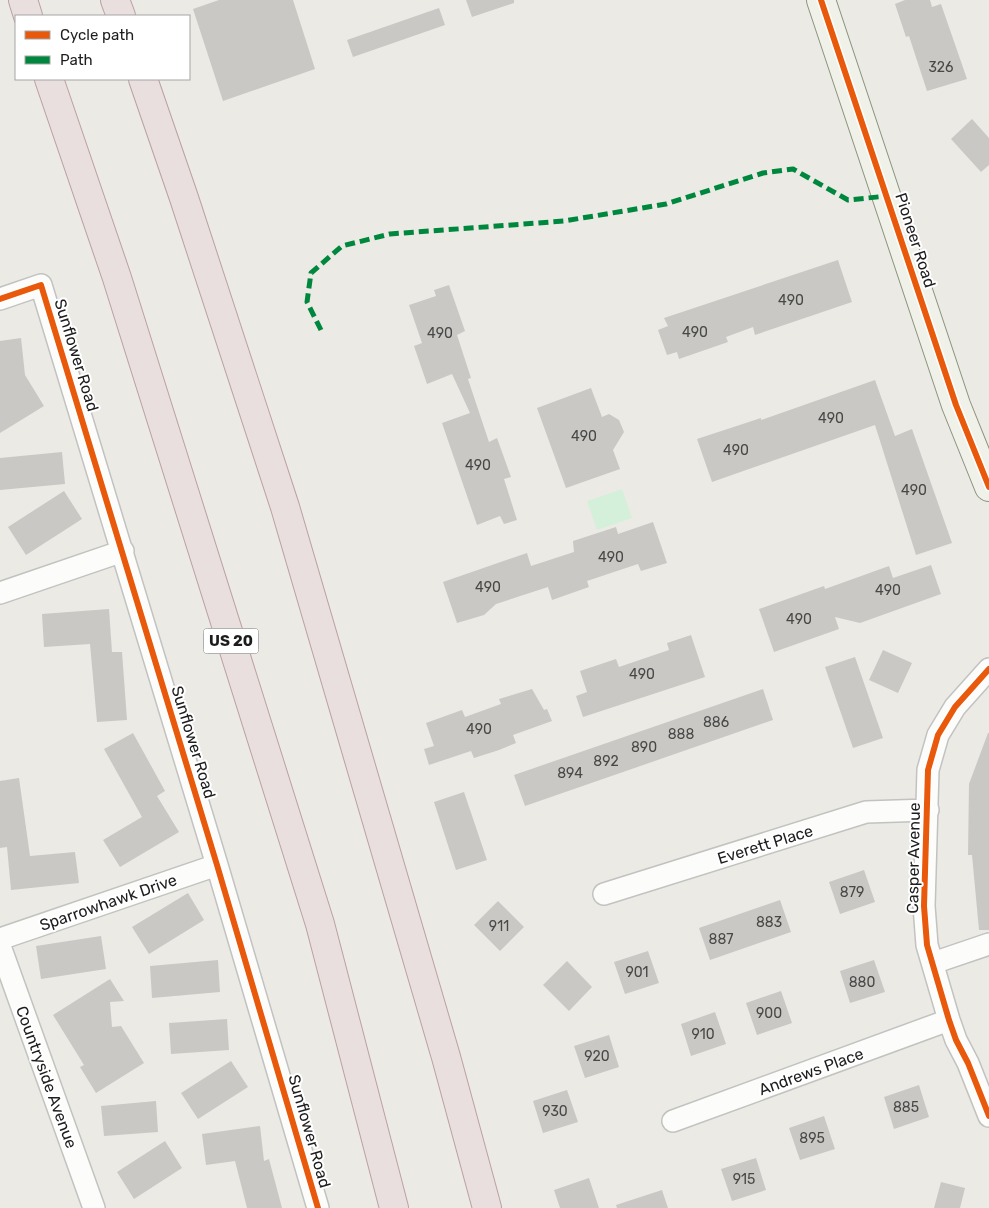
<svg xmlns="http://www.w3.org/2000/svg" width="989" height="1208" font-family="Rubik,sans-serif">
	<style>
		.park { fill: #d5f0da }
		.building { fill: #c9c8c5 }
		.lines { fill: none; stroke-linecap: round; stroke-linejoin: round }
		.street-casing { stroke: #c2c2c0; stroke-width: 24 }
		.secondary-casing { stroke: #8e937f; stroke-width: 30 }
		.highway-casing { stroke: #bda0a2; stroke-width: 30 }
		.street { stroke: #fcfcfb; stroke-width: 21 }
		.secondary { stroke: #f0f2ea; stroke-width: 28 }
		.highway { stroke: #e8dfde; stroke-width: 28 }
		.quiet { stroke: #00873e; stroke-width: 5; stroke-dasharray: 10 5; stroke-linecap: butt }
		.cycleway-casing { stroke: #fff; stroke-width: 9 }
		.cycleway { stroke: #e8590c; stroke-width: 6 }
		.labels { text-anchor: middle; stroke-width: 4; stroke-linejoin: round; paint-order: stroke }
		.number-label { font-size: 14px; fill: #484847 }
		.shield { fill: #fff; stroke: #616161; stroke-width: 1 }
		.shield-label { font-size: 15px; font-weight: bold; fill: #1d1d1d }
		.street-label { font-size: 16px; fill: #1d1d1d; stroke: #fff }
	</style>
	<rect width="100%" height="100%" fill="#ebeae5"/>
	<path class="park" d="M 622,489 L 632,518 L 597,530 L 587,501 Z"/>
	<path class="building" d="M 219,0 L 293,0 L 315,69 L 223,101 L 193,9 Z
		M 466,0 L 514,0 L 514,3 L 472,17 Z
		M 905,0 L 930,0 L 932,7 L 941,4 L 967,79 L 927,91 L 909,36 L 906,37 L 895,4 Z
		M 439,8 L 445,25 L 353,57 L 347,40 Z
		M 972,119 L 989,138 L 989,165 L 981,172 L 951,139 Z
		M 838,260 L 852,302 L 755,335 L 753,327 L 726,337 L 728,342 L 679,359 L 677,352 L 667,355 L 658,330 L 668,326 L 664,318 Z
		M 449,285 L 465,331 L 457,335 L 471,378 L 468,379 L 489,442 L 497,438 L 511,477 L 504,479 L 517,520 L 504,524 L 500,516 L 477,525 L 442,423 L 470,413 L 452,374 L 427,384 L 414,346 L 422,343 L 409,305 L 436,296 L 434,290 Z
		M 21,338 L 25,375 L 44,406 L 0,433 L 0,341 Z
		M 875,380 L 895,436 L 912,429 L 952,543 L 916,555 L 875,425 L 712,482 L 697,439 L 761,418 L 761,420 Z
		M 591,388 L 602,417 L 609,414 L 619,420 L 624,432 L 613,450 L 620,469 L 566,488 L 537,408 Z
		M 62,452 L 65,484 L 0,490 L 0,458 Z
		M 64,491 L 82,519 L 26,555 L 8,527 Z
		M 653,522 L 667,563 L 641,571 L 638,564 L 587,581 L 589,587 L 552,600 L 548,587 L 496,604 L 484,615 L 457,623 L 443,582 L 527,553 L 531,566 L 574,552 L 573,541 L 616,527 L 618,534 Z
		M 931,565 L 941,594 L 860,623 L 835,617 L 839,629 L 774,652 L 759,609 L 824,586 L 825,589 L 889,566 L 893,578 Z
		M 109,609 L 112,652 L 122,652 L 127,720 L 97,722 L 90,644 L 44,647 L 42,614 Z
		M 691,635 L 705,677 L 583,717 L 576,696 L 587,692 L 580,671 L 616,659 L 619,667 L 669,650 L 667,643 Z
		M 883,650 L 912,663 L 898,693 L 869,680 Z
		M 855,657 L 883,738 L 853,748 L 825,667 Z
		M 532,689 L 544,710 L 547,709 L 552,721 L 513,735 L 516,743 L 499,750 L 474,758 L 471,751 L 429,765 L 424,749 L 434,746 L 426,723 L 462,710 L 465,717 L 501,704 L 499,699 Z
		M 763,689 L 773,720 L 525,806 L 514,775 Z
		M 133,733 L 165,791 L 157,796 L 179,832 L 120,867 L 103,840 L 142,817 L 104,749 Z
		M 988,733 L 989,733 L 989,930 L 979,930 L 972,855 L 968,855 L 969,784 Z
		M 19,778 L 30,856 L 75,852 L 79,883 L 11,890 L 7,847 L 0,848 L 0,781 Z
		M 464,792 L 487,860 L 456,870 L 434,802 Z
		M 864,870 L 875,902 L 840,914 L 829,882 Z
		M 188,893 L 204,920 L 149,954 L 132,927 Z
		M 780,900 L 791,932 L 710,960 L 699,928 Z
		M 498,901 L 524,927 L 500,951 L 474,925 Z
		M 101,936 L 106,969 L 41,979 L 36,946 Z
		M 648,951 L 659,983 L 625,994 L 614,962 Z
		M 218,960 L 220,992 L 152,998 L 150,966 Z
		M 874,960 L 885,992 L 850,1003 L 840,971 Z
		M 567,961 L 592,987 L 569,1011 L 543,985 Z
		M 110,979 L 124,1001 L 110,1002 L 112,1027 L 121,1026 L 144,1063 L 96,1093 L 80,1067 L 84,1065 L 53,1015 Z
		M 781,991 L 792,1023 L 757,1035 L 746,1003 Z
		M 715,1012 L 726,1044 L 691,1056 L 681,1024 Z
		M 227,1019 L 229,1050 L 171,1054 L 169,1023 Z
		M 609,1035 L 619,1067 L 585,1078 L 574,1046 Z
		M 231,1061 L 248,1087 L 198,1119 L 181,1093 Z
		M 919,1085 L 929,1117 L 894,1129 L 884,1097 Z
		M 567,1090 L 578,1122 L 543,1133 L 533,1101 Z
		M 156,1101 L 158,1132 L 104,1136 L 101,1106 Z
		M 824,1116 L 835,1149 L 800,1160 L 789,1128 Z
		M 260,1126 L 264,1161 L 269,1159 L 282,1208 L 247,1208 L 235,1161 L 206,1165 L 202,1134 Z
		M 165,1141 L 182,1168 L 134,1199 L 117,1172 Z
		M 756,1158 L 766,1190 L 732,1201 L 721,1169 Z
		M 589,1178 L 599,1208 L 560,1208 L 554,1190 Z
		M 941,1182 L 965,1188 L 960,1208 L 934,1208 Z
		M 662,1190 L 668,1208 L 617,1208 L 616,1205 Z"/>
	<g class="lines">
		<defs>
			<path id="street" d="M 0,299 L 41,285 L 217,865 L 318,1208
				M 0,593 L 123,551
				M 989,669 L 955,707 L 938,735 L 928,770 L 924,906 L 927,945 L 949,1020 L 956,1040 L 968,1063 L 989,1116
				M 604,894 L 866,812 L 928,810
				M 0,939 L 217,865
				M 0,946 L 94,1208
				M 933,963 L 989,944
				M 673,1121 L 949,1020"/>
			<path id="secondary" d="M 821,0 L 956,405 L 989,487"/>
			<path id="highway" d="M 23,0 L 28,16
				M 115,0 L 121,16
				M 49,79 L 117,278 L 320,924 L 394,1208
				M 143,79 L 184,198 L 285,507 L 446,1057 L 487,1208"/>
		</defs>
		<use href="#street" class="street-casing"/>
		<use href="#secondary" class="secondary-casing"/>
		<use href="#highway" class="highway-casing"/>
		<use href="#street" class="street"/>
		<use href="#secondary" class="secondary"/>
		<use href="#highway" class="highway"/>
		<path class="quiet" d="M 321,330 L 307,302 L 311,273 L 342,246 L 390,234 L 564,221 L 666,204 L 763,173 L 793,169 L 848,200 L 887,196"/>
		<defs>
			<path id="cycleway" d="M 821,0 L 956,405 L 989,487
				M 0,299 L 41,285 L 217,865 L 318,1208
				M 989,669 L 955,707 L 938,735 L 928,770 L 924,906 L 927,945 L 949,1020 L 956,1040 L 968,1063 L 989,1116"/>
		</defs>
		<use href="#cycleway" class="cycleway-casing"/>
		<use href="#cycleway" class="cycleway"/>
	</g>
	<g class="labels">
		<g class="number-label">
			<text x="941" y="72">326</text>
			<text x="791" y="305">490</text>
			<text x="695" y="337">490</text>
			<text x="440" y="338">490</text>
			<text x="831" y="423">490</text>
			<text x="584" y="441">490</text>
			<text x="736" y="455">490</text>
			<text x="478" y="470">490</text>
			<text x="914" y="495">490</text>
			<text x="611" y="562">490</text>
			<text x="488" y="592">490</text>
			<text x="888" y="595">490</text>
			<text x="799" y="624">490</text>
			<text x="642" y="679">490</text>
			<text x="716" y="727">886</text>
			<text x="479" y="734">490</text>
			<text x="681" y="739">888</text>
			<text x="644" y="752">890</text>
			<text x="606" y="766">892</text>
			<text x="570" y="778">894</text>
			<text x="852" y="897">879</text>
			<text x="769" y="927">883</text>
			<text x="499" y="931">911</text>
			<text x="721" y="944">887</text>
			<text x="637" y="977">901</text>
			<text x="862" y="987">880</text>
			<text x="769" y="1018">900</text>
			<text x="703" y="1039">910</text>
			<text x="597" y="1061">920</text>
			<text x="906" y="1112">885</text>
			<text x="555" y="1116">930</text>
			<text x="812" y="1143">895</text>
			<text x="744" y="1184">915</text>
		</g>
		<rect class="shield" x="203.5" y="628.5" width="55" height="25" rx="4"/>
		<g class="shield-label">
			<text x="231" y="646">US 20</text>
		</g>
		<g class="street-label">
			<text transform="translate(916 240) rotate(72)" y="6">Pioneer Road</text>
			<text transform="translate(77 355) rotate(73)" y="6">Sunflower Road</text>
			<text transform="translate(194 742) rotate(73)" y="6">Sunflower Road</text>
			<text transform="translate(765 844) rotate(-17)" y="6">Everett Place</text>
			<text transform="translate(913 858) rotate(-89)" y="6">Casper Avenue</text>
			<text transform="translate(108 902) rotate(-19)" y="6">Sparrowhawk Drive</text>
			<text transform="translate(811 1071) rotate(-20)" y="6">Andrews Place</text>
			<text transform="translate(47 1077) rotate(70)" y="6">Countryside Avenue</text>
			<text transform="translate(310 1131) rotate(74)" y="6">Sunflower Road</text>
		</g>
	</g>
	<rect x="15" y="15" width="175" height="65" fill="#ffffff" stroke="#a5a5a5"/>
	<rect x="25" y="31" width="25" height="8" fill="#e8590c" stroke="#a5a5a5"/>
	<text x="60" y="40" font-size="15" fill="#1d1d1d">Cycle path</text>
	<rect x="25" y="56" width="25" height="8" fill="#00873e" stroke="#a5a5a5"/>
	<text x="60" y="65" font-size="15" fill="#1d1d1d">Path</text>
</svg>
